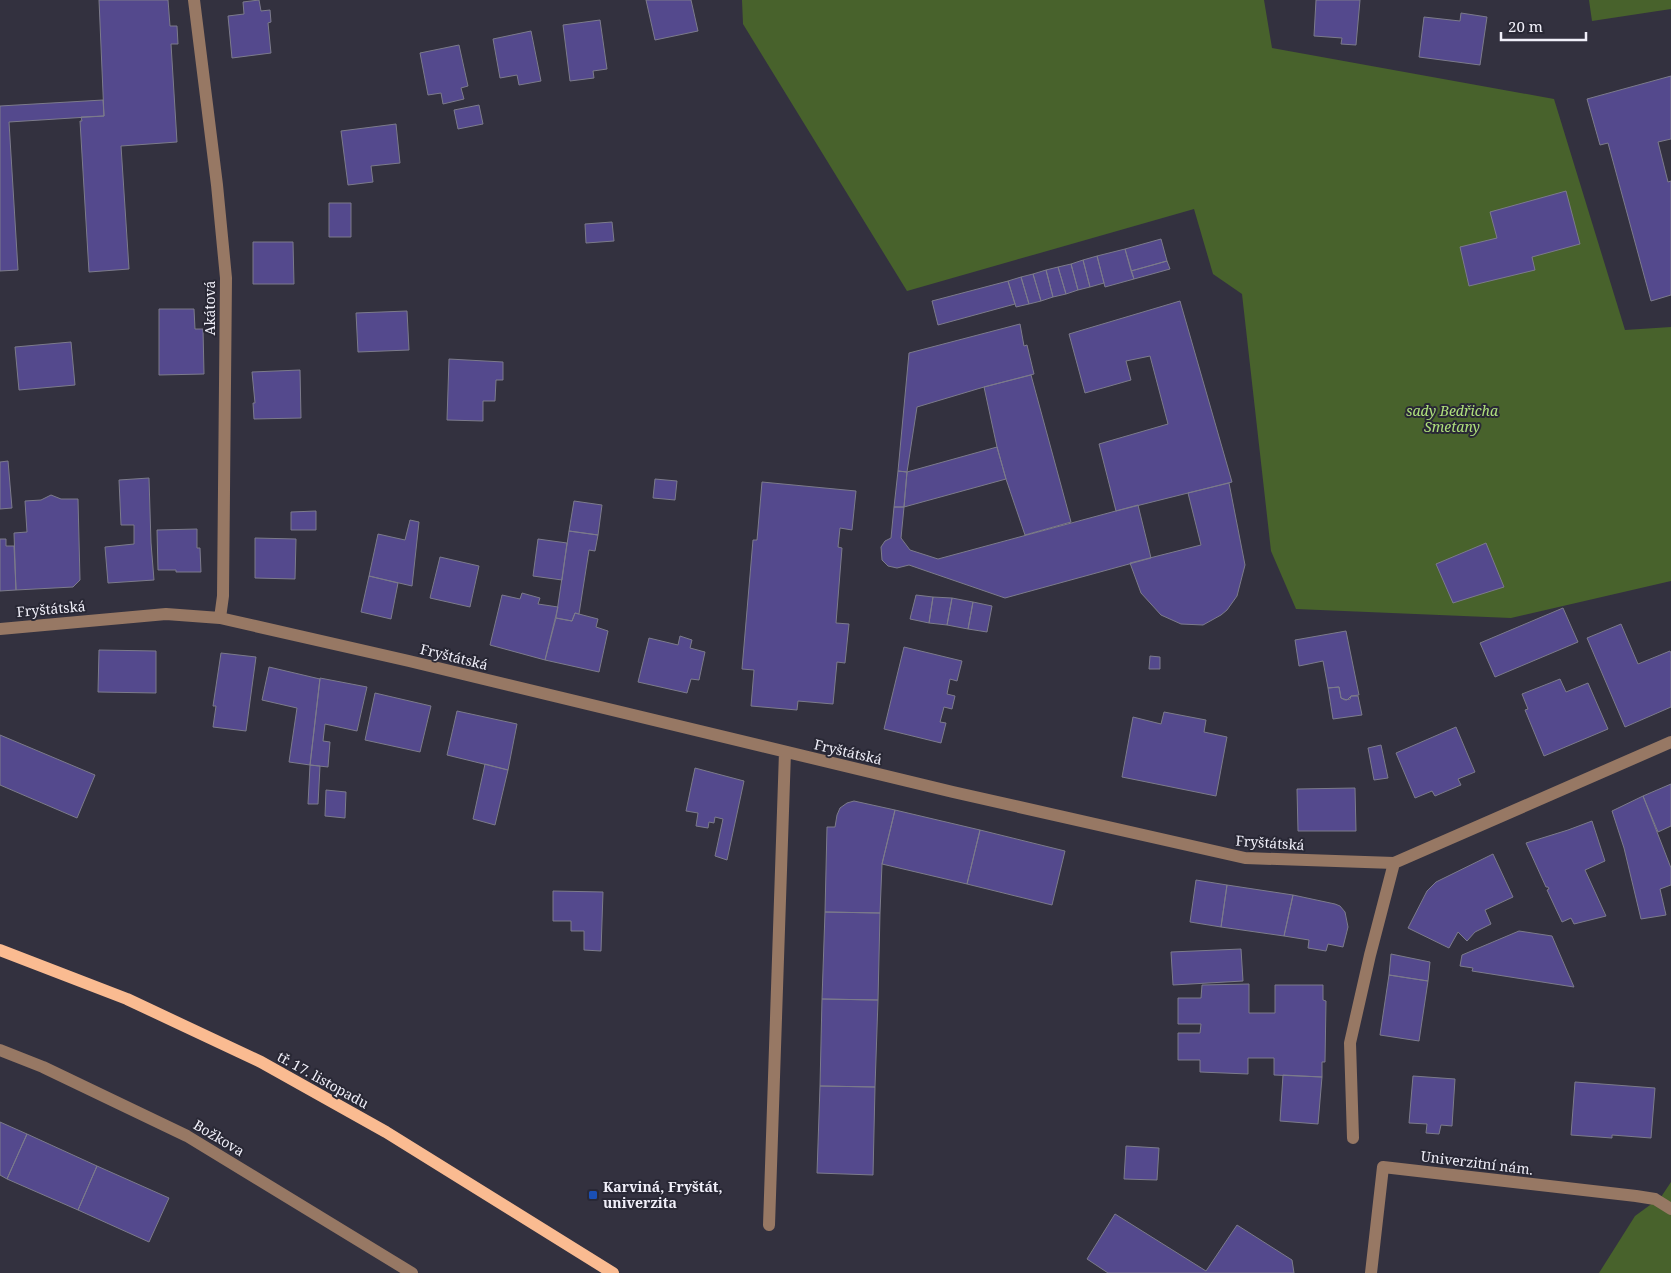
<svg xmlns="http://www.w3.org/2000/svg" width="1671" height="1273" font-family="'Noto Serif',serif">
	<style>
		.green { fill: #48622c }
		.building { fill: #54498d; stroke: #7c7b8b }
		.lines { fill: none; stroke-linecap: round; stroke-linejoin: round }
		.minor { stroke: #977864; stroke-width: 12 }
		.major { stroke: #fabb91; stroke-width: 12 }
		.transit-dot { fill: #1a4fb4; stroke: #292835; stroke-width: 2 }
		.labels { text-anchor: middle; stroke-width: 4; stroke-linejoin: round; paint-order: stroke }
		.street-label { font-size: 14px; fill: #f0eff9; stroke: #292835 }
		.park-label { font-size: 14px; font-style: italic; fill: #afe07c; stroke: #292835 }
		.poi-label { font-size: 14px; font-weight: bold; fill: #f0eff9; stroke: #292835; text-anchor: start }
	</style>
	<rect width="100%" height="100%" fill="#33313f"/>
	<path class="green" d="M 742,0 L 1264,0 L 1272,48 L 1554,99 L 1625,330 L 1671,327 L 1671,581 L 1511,618 L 1296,609 L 1271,551 L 1242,294 L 1213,274 L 1194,209 L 907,291 L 743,24 Z
		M 1589,0 L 1671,0 L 1671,9 L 1592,21 Z
		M 1671,1182 L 1671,1273 L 1599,1273 L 1635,1216 L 1661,1197 Z"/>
	<path class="building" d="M 99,0 L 168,0 L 170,26 L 177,26 L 178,44 L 171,44 L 177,142 L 121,146 L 129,269 L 89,272 L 80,121 L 82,121 L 81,117 L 104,116 Z
		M 259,0 L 261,11 L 270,10 L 271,22 L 268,23 L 271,53 L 232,58 L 228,16 L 244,14 L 243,2 Z
		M 646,0 L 691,0 L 698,31 L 655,40 Z
		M 1316,0 L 1360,0 L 1356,45 L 1341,44 L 1342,38 L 1314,36 Z
		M 1461,13 L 1487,17 L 1480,65 L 1419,57 L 1424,17 L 1460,21 Z
		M 600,20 L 607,69 L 593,71 L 594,78 L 570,81 L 563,25 Z
		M 531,31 L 541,81 L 519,85 L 517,75 L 500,78 L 493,39 Z
		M 459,45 L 468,86 L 461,88 L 464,99 L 443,104 L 441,93 L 428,95 L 420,53 Z
		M 1671,76 L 1671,139 L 1658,142 L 1668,182 L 1671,181 L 1671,295 L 1651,301 L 1608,143 L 1600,145 L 1587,99 Z
		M 103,100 L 104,116 L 9,122 L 18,270 L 0,271 L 0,106 Z
		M 479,105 L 483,124 L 458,129 L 454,110 Z
		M 396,124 L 400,163 L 371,166 L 373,182 L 348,185 L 341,131 Z
		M 1566,191 L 1580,244 L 1532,257 L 1535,270 L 1469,286 L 1460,247 L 1497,238 L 1490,212 Z
		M 329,203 L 351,203 L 351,237 L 329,237 Z
		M 612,222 L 614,241 L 586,243 L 585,224 Z
		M 1161,239 L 1167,261 L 1131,271 L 1125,249 Z
		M 253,242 L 293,242 L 294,284 L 253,284 Z
		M 1125,249 L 1134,279 L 1105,287 L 1097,256 Z
		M 1097,256 L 1104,283 L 1090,287 L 1083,260 Z
		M 1083,260 L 1090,287 L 1078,290 L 1071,264 Z
		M 1167,261 L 1170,269 L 1134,279 L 1131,271 Z
		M 1071,264 L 1078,290 L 1066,294 L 1058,267 Z
		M 1058,267 L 1066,294 L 1053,297 L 1046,270 Z
		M 1046,270 L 1053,297 L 1041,301 L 1033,274 Z
		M 1033,274 L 1041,301 L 1029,304 L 1021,277 Z
		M 1021,277 L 1029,304 L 1016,307 L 1008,281 Z
		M 1008,281 L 1015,304 L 938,325 L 932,301 Z
		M 1180,301 L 1232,482 L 1116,511 L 1099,444 L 1168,424 L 1150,356 L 1126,361 L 1131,380 L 1085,393 L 1069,334 Z
		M 159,309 L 194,309 L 195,329 L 203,329 L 204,374 L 159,375 Z
		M 407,311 L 409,350 L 358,352 L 356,313 Z
		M 1020,324 L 1024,346 L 1027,345 L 1034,374 L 984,387 L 917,407 L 907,472 L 898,471 L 909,353 Z
		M 71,342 L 75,385 L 19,390 L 15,347 Z
		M 449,359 L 503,362 L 503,380 L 496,380 L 495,401 L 483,401 L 483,421 L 447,420 Z
		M 300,370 L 301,418 L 254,419 L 253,403 L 255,403 L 252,372 Z
		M 1031,375 L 1071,522 L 1025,535 L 1006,479 L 997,447 L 984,387 Z
		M 997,447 L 1006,479 L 904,507 L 907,472 Z
		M 8,461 L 12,508 L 0,509 L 0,462 Z
		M 898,471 L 907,472 L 904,507 L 894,507 Z
		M 149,478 L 151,543 L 154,580 L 108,583 L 105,547 L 134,544 L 134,525 L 121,525 L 119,480 Z
		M 655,479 L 677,481 L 675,500 L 653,498 Z
		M 762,482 L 856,491 L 852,530 L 840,528 L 838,547 L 842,548 L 836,623 L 849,624 L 845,663 L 837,662 L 833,704 L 798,701 L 797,710 L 751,706 L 754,670 L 742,669 L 753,540 L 757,540 Z
		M 1229,483 L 1245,565 L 1237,596 L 1227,610 L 1221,615 L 1203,625 L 1181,624 L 1161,615 L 1141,593 L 1130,563 L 1201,545 L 1188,493 Z
		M 51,495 L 61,499 L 78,499 L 80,580 L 73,587 L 16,590 L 14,533 L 27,532 L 25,501 L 41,500 Z
		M 574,501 L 602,505 L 598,535 L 569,531 Z
		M 1138,505 L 1151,558 L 1005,598 L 909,565 L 897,568 L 888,566 L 882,560 L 881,547 L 885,541 L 891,538 L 894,507 L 904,507 L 901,538 L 910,550 L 938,559 Z
		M 316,511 L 316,530 L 291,530 L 291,512 Z
		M 410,520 L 419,522 L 412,586 L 369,576 L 378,534 L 405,540 Z
		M 197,529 L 197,548 L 200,548 L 201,572 L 176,572 L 176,570 L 158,570 L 157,530 Z
		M 569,531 L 598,535 L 595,551 L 589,550 L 579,614 L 575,613 L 572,621 L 556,618 Z
		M 255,538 L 296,539 L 295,579 L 255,578 Z
		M 0,539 L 6,539 L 6,546 L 14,546 L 16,590 L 0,591 Z
		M 538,539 L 567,543 L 562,580 L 533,576 Z
		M 1486,543 L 1504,587 L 1453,603 L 1436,564 Z
		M 440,557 L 479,566 L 470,607 L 430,598 Z
		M 369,576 L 398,583 L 391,619 L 361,612 Z
		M 522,593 L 540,598 L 538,604 L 558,607 L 545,660 L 490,645 L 502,595 L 520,599 Z
		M 916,595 L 933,597 L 929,623 L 910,619 Z
		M 933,597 L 952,598 L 947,625 L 929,623 Z
		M 952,598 L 973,602 L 968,629 L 947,625 Z
		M 973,602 L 992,606 L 987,632 L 968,629 Z
		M 1563,608 L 1578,642 L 1495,677 L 1480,643 Z
		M 575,613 L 598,619 L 596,627 L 608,631 L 599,672 L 545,660 L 556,618 L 572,621 Z
		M 1621,624 L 1638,664 L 1670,651 L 1671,653 L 1671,707 L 1625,727 L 1587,638 Z
		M 1346,631 L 1359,695 L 1351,696 L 1347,700 L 1341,698 L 1339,687 L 1328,688 L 1323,661 L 1299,666 L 1295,640 Z
		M 680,636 L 692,640 L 690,648 L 705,652 L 699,680 L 691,679 L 687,693 L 638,682 L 649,638 L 678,645 Z
		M 904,647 L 962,661 L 957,681 L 950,679 L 947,694 L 955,696 L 952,709 L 944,707 L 940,722 L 946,723 L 941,743 L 884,729 Z
		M 99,650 L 156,651 L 156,693 L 98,692 Z
		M 221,653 L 256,657 L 246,731 L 213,727 L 216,706 L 213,706 Z
		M 1150,656 L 1160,657 L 1160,669 L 1149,669 Z
		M 269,667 L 320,679 L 310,765 L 289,762 L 297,708 L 262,700 Z
		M 320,678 L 367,687 L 357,731 L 325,724 L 323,741 L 330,742 L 328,767 L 310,765 Z
		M 1560,679 L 1566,692 L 1588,683 L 1608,729 L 1544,756 L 1525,710 L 1528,709 L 1522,694 Z
		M 1339,687 L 1341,698 L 1345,700 L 1350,699 L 1351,696 L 1358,696 L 1362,715 L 1333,719 L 1328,688 Z
		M 375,693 L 431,706 L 420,752 L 365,740 Z
		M 457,711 L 517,724 L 508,770 L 447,755 Z
		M 1164,712 L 1206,720 L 1204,732 L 1227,737 L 1216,796 L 1122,777 L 1133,717 L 1161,724 Z
		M 1456,727 L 1475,772 L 1458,779 L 1461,785 L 1435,796 L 1432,791 L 1415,798 L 1396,753 Z
		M 0,735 L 95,775 L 77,818 L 0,785 Z
		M 1381,745 L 1388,778 L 1374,780 L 1368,748 Z
		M 485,764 L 508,770 L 495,825 L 473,819 Z
		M 310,765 L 320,766 L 318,804 L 308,804 Z
		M 695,768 L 744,781 L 727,860 L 715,856 L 723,819 L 715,817 L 714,823 L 709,822 L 708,828 L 696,826 L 698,813 L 686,811 Z
		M 1671,784 L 1671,826 L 1658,832 L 1643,796 Z
		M 1355,788 L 1356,831 L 1298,831 L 1297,789 Z
		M 326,790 L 346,792 L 345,818 L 325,816 Z
		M 1643,796 L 1671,868 L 1671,885 L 1660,889 L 1666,915 L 1641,919 L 1624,848 L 1612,811 Z
		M 854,801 L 895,810 L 882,864 L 880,913 L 825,912 L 827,827 L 835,827 L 837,815 L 840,808 L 847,803 Z
		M 895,810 L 980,830 L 967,884 L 882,864 Z
		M 1592,821 L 1605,861 L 1585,870 L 1606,916 L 1574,924 L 1571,918 L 1562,922 L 1547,890 L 1549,889 L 1548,887 L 1546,887 L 1526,843 L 1568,830 Z
		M 980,830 L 1065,851 L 1052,905 L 967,884 Z
		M 1493,854 L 1513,897 L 1485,910 L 1491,924 L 1475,932 L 1467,941 L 1458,932 L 1449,948 L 1408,928 L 1427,891 L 1436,882 Z
		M 1196,880 L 1227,885 L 1221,927 L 1190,922 Z
		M 1227,885 L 1293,895 L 1284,936 L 1221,927 Z
		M 553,891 L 603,892 L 601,951 L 584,950 L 584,931 L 571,931 L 571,921 L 553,921 Z
		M 1293,895 L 1335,904 L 1340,906 L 1345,912 L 1348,927 L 1343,947 L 1328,944 L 1326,951 L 1308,948 L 1309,940 L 1284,936 Z
		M 825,912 L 880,913 L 878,1000 L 822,999 Z
		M 1519,931 L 1552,936 L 1574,987 L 1472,971 L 1473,968 L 1460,966 L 1462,955 Z
		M 1241,949 L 1243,981 L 1173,985 L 1171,952 Z
		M 1391,954 L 1430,962 L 1428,981 L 1389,975 Z
		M 1389,975 L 1428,981 L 1419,1041 L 1380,1035 Z
		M 1249,984 L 1249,1013 L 1275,1013 L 1275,985 L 1323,985 L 1323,1000 L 1326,1001 L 1325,1062 L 1322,1062 L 1322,1077 L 1274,1075 L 1274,1058 L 1248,1058 L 1248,1074 L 1200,1072 L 1200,1060 L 1178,1060 L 1178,1033 L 1200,1033 L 1201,1024 L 1178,1024 L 1178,998 L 1201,998 L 1202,985 Z
		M 822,999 L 878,1000 L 875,1087 L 820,1086 Z
		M 1283,1075 L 1322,1077 L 1318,1124 L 1280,1121 Z
		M 1413,1076 L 1455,1079 L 1452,1126 L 1441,1125 L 1439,1134 L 1426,1133 L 1427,1124 L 1409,1123 Z
		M 1575,1082 L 1655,1088 L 1651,1138 L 1612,1135 L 1612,1138 L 1571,1135 Z
		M 820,1086 L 875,1087 L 873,1175 L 817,1173 Z
		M 0,1122 L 27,1134 L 7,1179 L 0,1175 Z
		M 27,1134 L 97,1166 L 78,1210 L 7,1179 Z
		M 1126,1146 L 1159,1148 L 1157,1180 L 1124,1179 Z
		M 97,1166 L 169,1198 L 149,1242 L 78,1210 Z
		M 1115,1214 L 1206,1271 L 1237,1225 L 1292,1260 L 1294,1273 L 1108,1273 L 1087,1259 Z"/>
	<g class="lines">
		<path class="minor" d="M 194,0 L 217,185 L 226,278 L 223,596 L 220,618
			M 0,629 L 166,614 L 220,618 L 409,661 L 953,792 L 1245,858 L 1394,863 L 1671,742
			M 0,1050 L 43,1067 L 187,1136 L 412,1273
			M 1353,1138 L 1350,1043 L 1370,955 L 1394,863
			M 769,1225 L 785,752
			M 1371,1273 L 1383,1167 L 1636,1196 L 1655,1199 L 1671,1209"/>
		<path class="major" d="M 0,950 L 127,999 L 261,1062 L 386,1132 L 613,1273"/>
	</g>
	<rect class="transit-dot" x="588" y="1190" width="10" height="10" rx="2.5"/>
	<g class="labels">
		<g class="street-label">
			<text transform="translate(210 308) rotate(-90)" y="5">Akátová</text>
			<text transform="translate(51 609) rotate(-5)" y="5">Fryštátská</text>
			<text transform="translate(454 657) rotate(14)" y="5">Fryštátská</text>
			<text transform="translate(848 752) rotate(13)" y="5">Fryštátská</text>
			<text transform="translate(1270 843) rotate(4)" y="5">Fryštátská</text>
			<text transform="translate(323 1080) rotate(29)" y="5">tř. 17. listopadu</text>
			<text transform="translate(219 1138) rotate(31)" y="5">Božkova</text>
			<text transform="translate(1477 1163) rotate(7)" y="5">Univerzitní nám.</text>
		</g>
		<g class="park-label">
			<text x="1452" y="416">sady Bedřicha<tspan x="1452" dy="16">Smetany</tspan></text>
		</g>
		<g class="poi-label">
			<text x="603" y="1192">Karviná, Fryštát,<tspan x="603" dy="16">univerzita</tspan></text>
		</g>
	</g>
	<path d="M1501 32v8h85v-8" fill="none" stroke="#f0eff9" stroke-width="2.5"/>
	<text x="1508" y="32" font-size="15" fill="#f0eff9" stroke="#292835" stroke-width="4" paint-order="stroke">20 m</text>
</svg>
